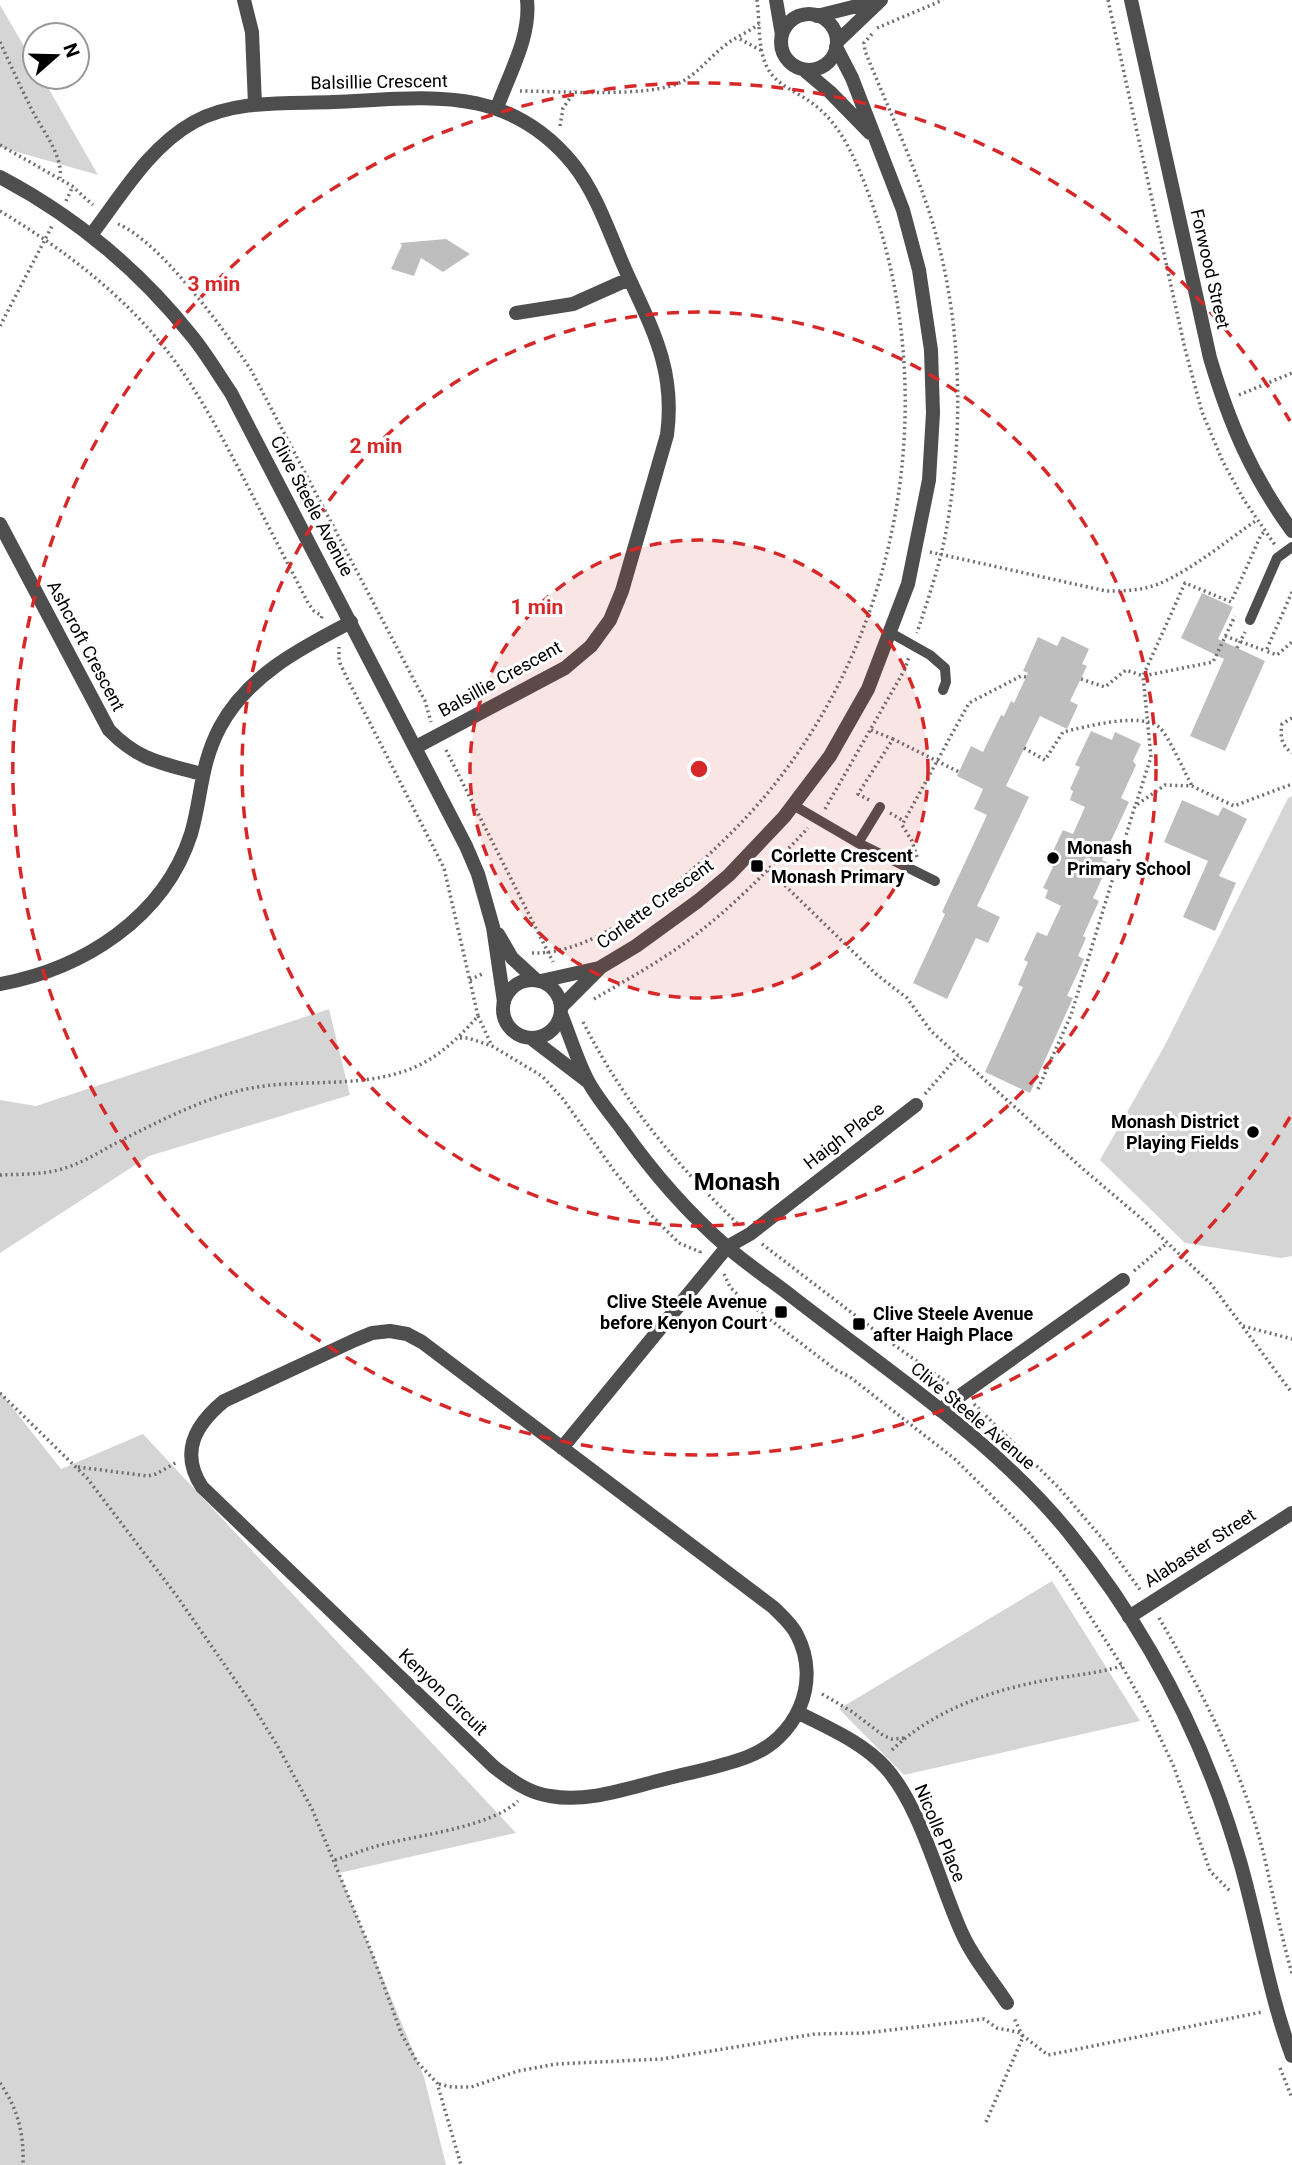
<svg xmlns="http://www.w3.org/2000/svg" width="1292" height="2165" font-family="Roboto,sans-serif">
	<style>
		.green { fill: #d5d5d5 }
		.building { fill: #bebebe }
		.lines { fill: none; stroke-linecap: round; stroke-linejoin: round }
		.path { stroke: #707070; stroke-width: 3.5; stroke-dasharray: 2 3.5; stroke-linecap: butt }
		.service { stroke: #4e4e4e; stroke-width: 10 }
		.minor { stroke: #4e4e4e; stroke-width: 14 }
		.tertiary { stroke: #4e4e4e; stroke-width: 14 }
		.ring { fill: none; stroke: #d62828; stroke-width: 3.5; stroke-dasharray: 12 9 }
		.poi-dot { fill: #000; stroke: #fff; stroke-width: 2.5 }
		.labels { text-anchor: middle; stroke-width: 6; stroke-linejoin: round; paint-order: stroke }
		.street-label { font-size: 18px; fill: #000; stroke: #fff }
		.poi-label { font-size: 18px; font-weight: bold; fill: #000; stroke: #fff; text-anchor: start }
		.district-label { font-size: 24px; font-weight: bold; fill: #000; stroke: #fff }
		.centre { fill: #d62828; stroke: #fff; stroke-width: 3.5 }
		.ring-label { font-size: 21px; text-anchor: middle; font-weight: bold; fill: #d62828; stroke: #fff; stroke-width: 6; stroke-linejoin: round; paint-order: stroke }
	</style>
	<rect width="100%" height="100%" fill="#fff"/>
	<path class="green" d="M 0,5 L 35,65 L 35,77 L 42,77 L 98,175 L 0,147 Z
		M 1292,796 L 1292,1256 L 1281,1258 L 1185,1243 L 1100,1160 L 1165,1045 L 1288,798 Z
		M 329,1009 L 350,1095 L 149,1156 L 0,1253 L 0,1100 L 36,1106 Z
		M 0,1392 L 61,1469 L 143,1434 L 516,1833 L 339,1873 L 424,2077 L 446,2165 L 0,2165 Z
		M 1052,1581 L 1140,1721 L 904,1775 L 839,1709 Z"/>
	<path class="building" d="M 446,239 L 470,254 L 443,272 L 421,258 L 414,276 L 391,269 L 402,245 L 400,243 Z
		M 1202,593 L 1233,607 L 1218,639 L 1265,661 L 1225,751 L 1190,736 L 1224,659 L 1181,638 Z
		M 1062,636 L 1089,649 L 1082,664 L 1087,666 L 1070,701 L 1078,705 L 1067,729 L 1040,716 L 1006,786 L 1029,797 L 977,906 L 1000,917 L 988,943 L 976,938 L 947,999 L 913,983 L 945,914 L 942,912 L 987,815 L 974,809 L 983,789 L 957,776 L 971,746 L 983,752 L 1001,715 L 1004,716 L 1011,701 L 1014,703 L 1028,673 L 1023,671 L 1038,637 L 1057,646 Z
		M 1091,731 L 1112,740 L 1115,732 L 1141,744 L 1133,761 L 1136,765 L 1121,798 L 1129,802 L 1102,860 L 1109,863 L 1093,898 L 1099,901 L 1083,936 L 1086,938 L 1078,956 L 1084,959 L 1067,996 L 1073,998 L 1030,1093 L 985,1072 L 1023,987 L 1018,985 L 1028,962 L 1024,960 L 1037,932 L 1047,936 L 1061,906 L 1045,898 L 1048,890 L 1043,888 L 1053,867 L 1047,864 L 1063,830 L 1073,834 L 1085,807 L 1070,800 L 1073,791 L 1070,789 L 1080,767 L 1075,765 Z
		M 1182,800 L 1218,816 L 1223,807 L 1247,819 L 1219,876 L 1236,883 L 1215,931 L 1183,917 L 1208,861 L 1164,842 Z"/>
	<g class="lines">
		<path class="path" d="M 1108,0 L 1185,349 L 1202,412 L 1223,462 L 1244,500 L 1275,545
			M 877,28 L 943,0
			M 872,34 L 864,43 L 865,51 C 888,108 915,165 933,224 C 961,319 964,423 948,520 C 942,559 929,596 917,633
			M 740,39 L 762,51
			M 0,42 C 10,64 20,86 31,108 C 41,129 63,154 60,178
			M 520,91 C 557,91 651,98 681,82 C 699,73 711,55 727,44 C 737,36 749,32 759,24
			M 560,126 L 563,108 L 575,91
			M 0,145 L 72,186 L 93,205
			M 66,201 L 73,186
			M 0,211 C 61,248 118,290 164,347 C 196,387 220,433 244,479 C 265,520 287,562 308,603 L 314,611 L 322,616 L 321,619
			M 118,224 C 161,242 225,331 251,370 L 425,701 L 431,722
			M 0,326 L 52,226
			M 1239,395 L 1292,373
			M 930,552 L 1106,591 C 1119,591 1132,591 1145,588 C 1179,581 1227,540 1257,520
			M 1292,592 L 1266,651 L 1277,655 L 1292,642
			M 1225,636 L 1266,651
			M 1237,648 L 1245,632
			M 1081,679 L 1105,687 L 1126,670 L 1143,676 L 1213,662 L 1235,616
			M 1292,718 L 1282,724 C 1280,736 1281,745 1292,753
			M 871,730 L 893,739
			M 1024,748 L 1045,760 L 1063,732 C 1085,727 1143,711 1160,728 C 1169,737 1185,773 1192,786
			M 446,750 L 553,962
			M 869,800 L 858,794 L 893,739 L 959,772
			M 1136,804 L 1151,757 L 1143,676 L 1185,583 L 1231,602 L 1261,535 L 1264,532
			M 825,809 L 905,669 L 909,657
			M 890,813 L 904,821
			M 917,857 L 912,841 L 902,825 L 969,703 L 1021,676 L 1026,677
			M 769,870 L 876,974 L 907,998 L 931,1031 L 1083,1169 L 1142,1219 L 1211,1284 L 1292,1393
			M 532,953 C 601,956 691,874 736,828 C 904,657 952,384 857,165 C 846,140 832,116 809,101 C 795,91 777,85 768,69 C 757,49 760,22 757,0
			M 470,980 L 484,973
			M 594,999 C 628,979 663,960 694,936 C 736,904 772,866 808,828
			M 478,1016 L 492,1046
			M 583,1022 C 625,1104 672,1160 737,1223
			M 460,1038 L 468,1038 L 492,1046 L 542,1076 L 563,1099 L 615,1172 L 648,1212 L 679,1243 L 700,1252 L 699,1256
			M 1038,1089 L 1071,1015 L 1135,806 L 1165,785 L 1192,786 L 1234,806 L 1292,784
			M 925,1094 L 958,1056
			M 0,1175 C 19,1174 39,1175 58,1170 C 79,1165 98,1153 116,1143 C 156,1123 195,1102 238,1091 C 292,1077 350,1089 402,1072 C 434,1062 457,1040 478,1016 L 444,868 L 347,678 L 339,661 L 339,647
			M 762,1244 L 890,1342 L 949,1384
			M 1134,1271 L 1167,1243
			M 724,1274 L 730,1287 L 739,1296 L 836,1370 L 850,1377 L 956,1460 L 1029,1533 L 1063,1574 L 1122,1666 L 1149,1714 L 1174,1767 L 1210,1871 L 1231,1892
			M 1243,1326 L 1292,1339
			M 0,1393 L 87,1478 L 176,1595 L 249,1700 L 277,1745 L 312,1809 L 371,1951 L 402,2035 L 417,2062 L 437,2083 L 461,2165
			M 974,1404 L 1059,1488 L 1106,1543 L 1141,1591
			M 78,1467 L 148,1476 L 156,1474 L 177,1462
			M 1159,1618 C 1204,1694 1246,1777 1266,1864 C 1274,1901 1282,1938 1292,1974
			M 822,1694 L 851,1711 L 884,1736 L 892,1739 L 904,1738
			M 892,1750 C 935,1708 1000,1687 1059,1678 C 1083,1674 1098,1673 1122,1666
			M 335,1860 C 354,1854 373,1846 393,1842 C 428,1834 493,1825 518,1801
			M 1280,2068 L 1292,2098
			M 0,2083 C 18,2109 24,2133 23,2165
			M 439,2084 L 452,2087 L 471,2087 L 518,2071 L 556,2064 L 662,2059 L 815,2034 L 865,2033 L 984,2019 L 997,2028 L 1018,2032 L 1048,2055 L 1262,2012
			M 986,2122 L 1023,2037 L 1014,2018"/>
		<path class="service" d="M 1250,620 L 1277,558 L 1292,547
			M 891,633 L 930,655 L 945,668 L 946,682 L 943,690
			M 793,805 L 858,843 L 880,807
			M 858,843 L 935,881"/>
		<path class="minor" d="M 244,0 L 252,32 L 255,105
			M 776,0 L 782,35
			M 1131,0 L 1210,358 C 1230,425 1251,474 1292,531
			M781 42a28 28 0 1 1 56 0a28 28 0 1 1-56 0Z
			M 817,16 L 881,0
			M 837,42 L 881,0
			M 804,70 L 830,92 L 870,133
			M 497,108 C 509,74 531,37 527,0
			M 91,235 C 121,196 149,147 194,122 C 235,99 288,104 334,102 C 427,98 507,83 573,164 C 597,194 610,235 625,269 C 651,327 676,368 667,435 L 622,591 L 610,620 L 591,646 L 565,668 L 416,747
			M 516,313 L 573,304 L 629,279
			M 0,524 L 109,730 C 139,761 162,763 202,774
			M 541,981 L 599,968
			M 0,984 C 83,969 164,918 191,834 C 202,796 200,765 220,727 C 248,675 301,648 351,622
			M 561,1007 L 601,967 L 636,946 L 698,901 L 729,875 L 784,817 L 830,756 L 868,689 L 908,584 L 929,480 L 933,413 L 931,350 L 919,270 L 903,210 L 852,78 L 836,47
			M 390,1331 L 407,1334 L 422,1342 L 773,1607 C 782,1616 792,1624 797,1635 C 822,1683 796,1739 747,1757 C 721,1767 692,1772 665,1779 C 628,1788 588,1803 550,1796 C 528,1793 511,1780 494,1767 L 202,1487 C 179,1452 196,1424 224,1401 L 355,1340 L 372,1333 Z
			M 940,1410 L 1123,1280
			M 562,1448 L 727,1247 L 750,1234 L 916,1105
			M 1129,1617 L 1292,1513
			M 799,1713 C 828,1728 862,1742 885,1767 C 920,1805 939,1882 961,1931 C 972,1957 992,1980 1007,2003"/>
		<path class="tertiary" d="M 0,177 C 74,216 139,270 191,335 C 206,353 218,374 231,393 L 466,846 L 478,874 L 493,927 L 504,1002
			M 498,934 L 512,958 L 536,980
			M503 1009a29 29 0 1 1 58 0a29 29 0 1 1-58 0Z
			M 561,1014 C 570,1036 577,1060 588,1081 C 597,1098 611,1114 622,1129 C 653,1173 687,1212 727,1247 C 747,1264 769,1279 790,1295 C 886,1370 993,1439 1070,1534 C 1149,1632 1207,1745 1241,1865 C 1259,1929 1269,1994 1292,2056
			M 532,1039 L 587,1081"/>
	</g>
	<circle cx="699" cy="769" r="229" fill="#d62828" fill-opacity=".12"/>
	<g class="ring">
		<circle cx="699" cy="769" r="229"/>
		<circle cx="699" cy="769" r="457"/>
		<path d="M1290 1117A686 686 0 1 1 1290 421"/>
	</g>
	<g class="poi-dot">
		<circle cx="1053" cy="858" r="7"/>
		<rect x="750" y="859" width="14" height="14" rx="3.5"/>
		<circle cx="1253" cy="1132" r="7"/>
		<rect x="774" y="1305" width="14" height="14" rx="3.5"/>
		<rect x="852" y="1317" width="14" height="14" rx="3.5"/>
	</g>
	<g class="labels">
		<g class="street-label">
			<text transform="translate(379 82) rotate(-1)" y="6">Balsillie Crescent</text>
			<text transform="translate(1210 269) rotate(77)" y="6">Forwood Street</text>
			<text transform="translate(312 506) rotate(62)" y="6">Clive Steele Avenue</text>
			<text transform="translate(86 646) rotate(62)" y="6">Ashcroft Crescent</text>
			<text transform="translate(500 679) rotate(-29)" y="6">Balsillie Crescent</text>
			<text transform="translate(655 904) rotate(-36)" y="6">Corlette Crescent</text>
			<text transform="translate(844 1136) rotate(-38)" y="6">Haigh Place</text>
			<text transform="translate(973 1416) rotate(40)" y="6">Clive Steele Avenue</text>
			<text transform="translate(1200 1548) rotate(-33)" y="6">Alabaster Street</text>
			<text transform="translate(443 1692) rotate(44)" y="6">Kenyon Circuit</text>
			<text transform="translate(940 1833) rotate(67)" y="6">Nicolle Place</text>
		</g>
		<g class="poi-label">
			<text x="1067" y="854">Monash<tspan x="1067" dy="21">Primary School</tspan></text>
			<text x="771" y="862">Corlette Crescent<tspan x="771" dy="21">Monash Primary</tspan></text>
			<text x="1239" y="1128" text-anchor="end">Monash District<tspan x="1239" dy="21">Playing Fields</tspan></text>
			<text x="767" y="1308" text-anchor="end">Clive Steele Avenue<tspan x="767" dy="21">before Kenyon Court</tspan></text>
			<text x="873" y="1320">Clive Steele Avenue<tspan x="873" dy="21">after Haigh Place</tspan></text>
		</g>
		<g class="district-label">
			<text x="737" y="1190">Monash</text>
		</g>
	</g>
	<circle cx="699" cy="769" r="10" class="centre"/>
	<g class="ring-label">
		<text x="214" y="291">3 min</text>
		<text x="376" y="453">2 min</text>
		<text x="537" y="614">1 min</text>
	</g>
	<g transform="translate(56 56) rotate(70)"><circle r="33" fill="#ffffff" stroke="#999999" stroke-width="2"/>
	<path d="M0-5L12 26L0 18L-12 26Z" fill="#000000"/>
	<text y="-10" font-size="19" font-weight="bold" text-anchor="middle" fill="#000000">N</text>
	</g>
</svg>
